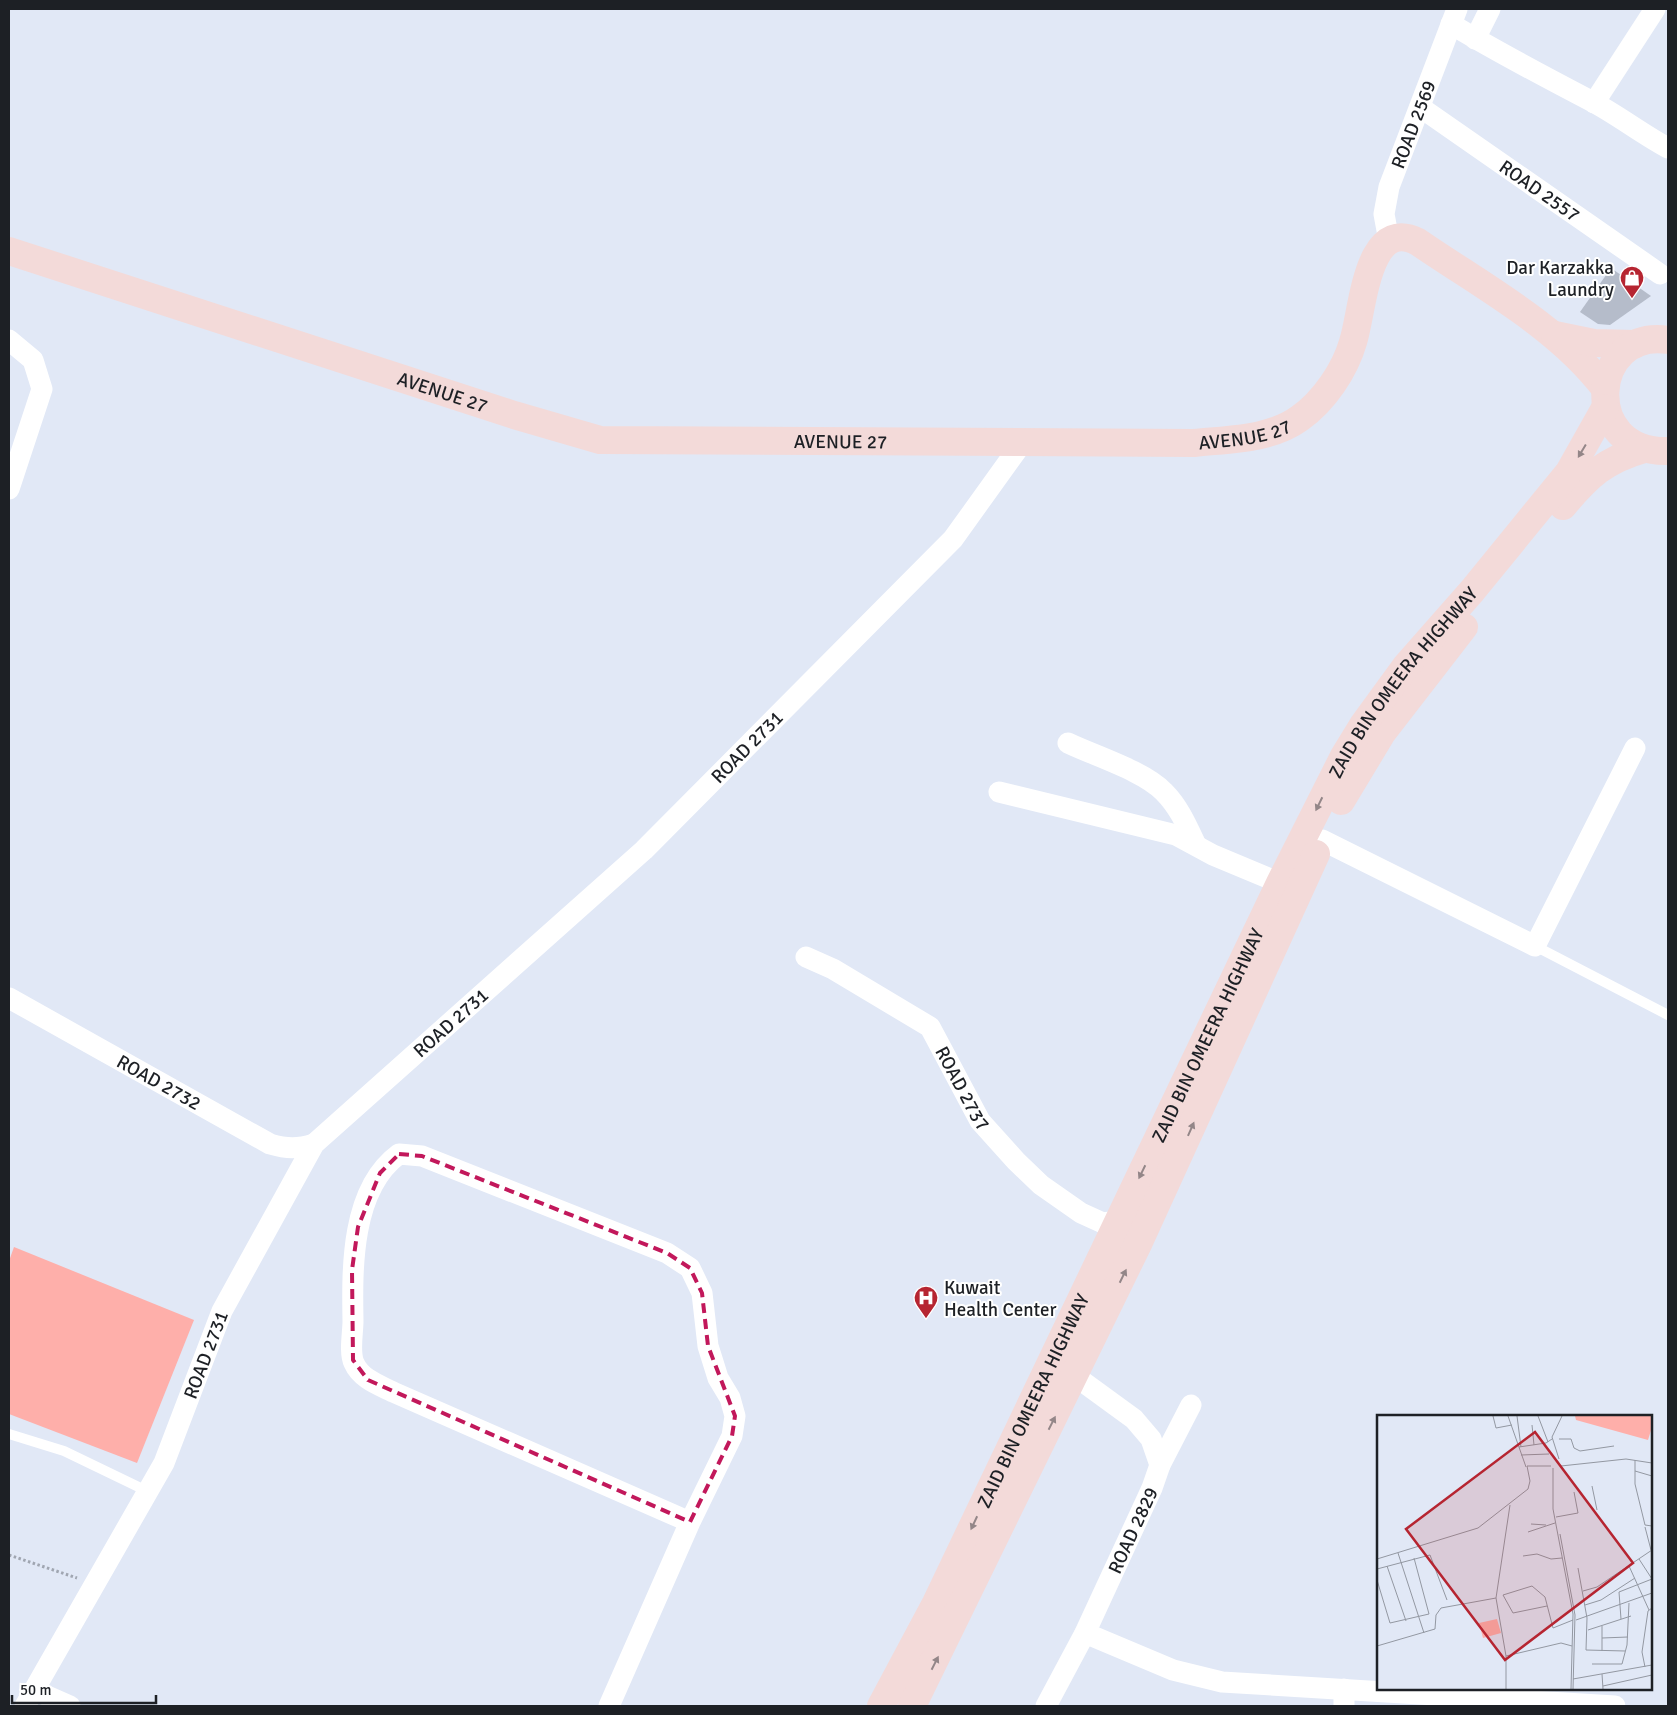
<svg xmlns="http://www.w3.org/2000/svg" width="1677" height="1715" font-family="Signika,sans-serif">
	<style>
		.green { fill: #feafaa }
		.building { fill: #b5bcca }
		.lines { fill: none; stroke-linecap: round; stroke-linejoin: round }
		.path { stroke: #a0a6b1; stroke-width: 3; stroke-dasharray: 2.5 2.5; stroke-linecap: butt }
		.lane { stroke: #fff; stroke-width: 10 }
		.street { stroke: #fff; stroke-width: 21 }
		.secondary { stroke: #f3dad9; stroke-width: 28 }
		.oneway { fill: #938688 }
		.marked { fill: none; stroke: #c2185b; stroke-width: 4; stroke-dasharray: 10 6; stroke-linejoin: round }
		.labels { text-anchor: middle; stroke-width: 4; stroke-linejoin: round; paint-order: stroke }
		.street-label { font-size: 19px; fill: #1d2025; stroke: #fff }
		.poi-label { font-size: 19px; fill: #1d2025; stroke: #fff; text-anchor: end }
		.inset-road { fill: none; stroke: #9398a2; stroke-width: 1 }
		.view { fill: #b62531; fill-opacity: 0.15; stroke: #b62531; stroke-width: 2.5 }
		.inset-edge { fill: none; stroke: #1d2025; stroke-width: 2.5 }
	</style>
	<rect width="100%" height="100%" fill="#e1e8f6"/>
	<path class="green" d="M 14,1247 L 194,1320 L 137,1463 L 9,1414 L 9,1261 Z"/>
	<path class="building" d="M 1611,268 L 1651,296 L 1610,325 L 1598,324 L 1580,312 Z"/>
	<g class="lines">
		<path class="path" d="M 9,1555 L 77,1578"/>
		<path class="lane" d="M 1535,946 L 1668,1015
			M 9,1434 L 64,1451 L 149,1492"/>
		<g class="street">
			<path d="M 1451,24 C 1497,52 1545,77 1593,102 C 1619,116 1642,134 1668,148"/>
			<path d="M 1475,39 L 1490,9"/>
			<path d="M 1594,103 L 1655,9"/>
			<path id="s1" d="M 1420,107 L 1660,274"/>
			<path id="s2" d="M 1389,241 L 1384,214 L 1389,187 L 1457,9"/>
			<path d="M 9,340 L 33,360 L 42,389 L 9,489"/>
			<path d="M 1068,743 C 1095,756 1144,771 1164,792 C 1179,807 1187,826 1196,845"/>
			<path d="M 999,792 L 1176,835 L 1213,855 L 1280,883"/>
			<path d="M 1322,840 L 1535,946 L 1635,748"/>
			<path id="s3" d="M 806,957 L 833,969 L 930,1027 L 980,1121 L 1016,1161 L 1041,1185 L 1081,1213 L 1103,1223 L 1118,1221"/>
			<path id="s4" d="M 9,998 L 270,1144 C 287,1149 298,1149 314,1144"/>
			<path d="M 1075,1376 L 1134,1419 L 1151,1439 L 1160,1465"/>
			<path d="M 1085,1633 L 1173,1670 L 1222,1682 L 1615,1706"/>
			<path d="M 36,1691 L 70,1706"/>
			<path id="s5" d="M 25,1706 L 164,1463 L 222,1311 L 314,1144 L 644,850 L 953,539 L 1022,443"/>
			<path d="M 609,1706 L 690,1522 L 732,1436 L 735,1416 L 730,1398 L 718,1378 L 708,1346 L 702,1293 L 690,1268 L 667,1253 L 422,1156 L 399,1154 C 351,1189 352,1268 353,1321 C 353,1333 349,1352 354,1363 C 361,1379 379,1385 393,1392 L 690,1522"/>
			<path id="s6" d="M 1046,1706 L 1085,1633 L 1152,1488 L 1160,1465 L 1191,1405"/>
			<path d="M 1344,1706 L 1344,1689"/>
		</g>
		<g class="secondary">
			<path id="s7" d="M 9,251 L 514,415 L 600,440 L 1194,443 C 1229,439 1270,440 1300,418 C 1324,401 1345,370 1353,342 C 1363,312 1366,215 1418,242 C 1482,286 1556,325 1604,387"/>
			<path d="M 1555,335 L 1594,343 L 1635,344"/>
			<path d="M 1668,340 C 1590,328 1579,453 1668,451"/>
			<path d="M 1563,506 C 1588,476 1605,460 1644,449"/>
			<path d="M 1341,801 L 1382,733 L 1464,627"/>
			<path id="s8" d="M 881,1706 L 936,1603 L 1280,883 L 1344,756 L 1363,725 L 1406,666 L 1472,591 L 1569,472 L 1605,408"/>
			<path d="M 912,1706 L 1139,1242 L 1316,854"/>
		</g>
	</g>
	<defs><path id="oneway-solid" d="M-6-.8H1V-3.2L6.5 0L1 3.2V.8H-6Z" transform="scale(1.25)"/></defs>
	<g class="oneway">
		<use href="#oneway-solid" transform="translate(1582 451) rotate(121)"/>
		<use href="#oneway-solid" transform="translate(1319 804) rotate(116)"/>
		<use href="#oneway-solid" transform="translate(1191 1129) rotate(-66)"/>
		<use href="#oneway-solid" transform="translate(1142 1172) rotate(116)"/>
		<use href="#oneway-solid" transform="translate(1123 1276) rotate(-64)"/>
		<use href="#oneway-solid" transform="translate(1052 1423) rotate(-63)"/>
		<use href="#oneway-solid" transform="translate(974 1523) rotate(115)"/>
		<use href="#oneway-solid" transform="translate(935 1663) rotate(-63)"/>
	</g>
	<path class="marked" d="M 399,1154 L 422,1156 L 667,1253 L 690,1268 L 702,1293 L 708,1346 L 735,1416 L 732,1436 L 690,1522 L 368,1380 L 353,1360 L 352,1270 L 358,1227 L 380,1173 Z"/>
	<defs>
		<symbol id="shop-pin" viewBox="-11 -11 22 30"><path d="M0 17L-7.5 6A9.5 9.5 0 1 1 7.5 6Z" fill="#b62531" stroke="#fff"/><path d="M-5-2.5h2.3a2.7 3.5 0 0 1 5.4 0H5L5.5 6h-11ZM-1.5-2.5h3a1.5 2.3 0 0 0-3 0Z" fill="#fff"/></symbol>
		<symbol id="hospital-pin" viewBox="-11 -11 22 30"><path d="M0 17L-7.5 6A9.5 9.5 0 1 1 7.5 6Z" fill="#b62531" stroke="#fff"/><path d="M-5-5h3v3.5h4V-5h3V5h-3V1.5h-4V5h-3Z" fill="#fff"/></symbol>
	</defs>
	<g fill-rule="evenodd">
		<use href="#shop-pin" x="1618" y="264" width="28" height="38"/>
		<use href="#hospital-pin" x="912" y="1284" width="28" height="38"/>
	</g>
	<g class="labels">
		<g class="street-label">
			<text dy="7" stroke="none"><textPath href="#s2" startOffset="122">ROAD 2569</textPath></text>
			<text dy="7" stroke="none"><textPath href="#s1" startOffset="146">ROAD 2557</textPath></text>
			<text dy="7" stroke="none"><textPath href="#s7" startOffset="456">AVENUE 27</textPath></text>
			<text dy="7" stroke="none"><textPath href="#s7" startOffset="1266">AVENUE 27</textPath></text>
			<text dy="7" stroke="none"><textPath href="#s7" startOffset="861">AVENUE 27</textPath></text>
			<text dy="7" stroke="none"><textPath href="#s8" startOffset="1151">ZAID BIN OMEERA HIGHWAY</textPath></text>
			<text dy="7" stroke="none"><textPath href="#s5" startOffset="1221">ROAD 2731</textPath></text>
			<text dy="7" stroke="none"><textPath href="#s5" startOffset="816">ROAD 2731</textPath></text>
			<text dy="7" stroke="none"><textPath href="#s8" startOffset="746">ZAID BIN OMEERA HIGHWAY</textPath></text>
			<text dy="7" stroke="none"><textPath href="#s4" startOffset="172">ROAD 2732</textPath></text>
			<text dy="7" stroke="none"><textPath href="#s3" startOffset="212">ROAD 2737</textPath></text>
			<text dy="7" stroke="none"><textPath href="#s5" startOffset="396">ROAD 2731</textPath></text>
			<text dy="7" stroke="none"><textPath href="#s8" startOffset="341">ZAID BIN OMEERA HIGHWAY</textPath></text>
			<text dy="7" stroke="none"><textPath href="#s6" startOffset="196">ROAD 2829</textPath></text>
		</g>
		<g class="poi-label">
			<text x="1614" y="274">Dar Karzakka<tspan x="1614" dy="22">Laundry</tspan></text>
			<text x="944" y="1294" text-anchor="start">Kuwait<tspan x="944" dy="22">Health Center</tspan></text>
		</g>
	</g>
	<g transform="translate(1377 1415)">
		<rect width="275" height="275" fill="#e1e8f6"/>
		<path d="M 198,1 L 275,1 L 275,12 L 271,25 L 199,5 ZM 120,204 L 124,218 L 106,223 L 102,208 Z" fill="#feafaa"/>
		<path class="inset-road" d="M 116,1 L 119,13 L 135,10M 131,1 L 149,52M 140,1 L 144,32M 161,1 L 171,27M 155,10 L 157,30M 182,24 L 194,24 L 197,33 L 203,36 L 237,31M 142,32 L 169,28 L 175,24M 144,40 L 172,39M 182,44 L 175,22 L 185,1M 258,45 L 258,69 L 268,110 L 275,111M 184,51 L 249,44 L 275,48M 176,53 L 176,94 L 196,199 L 194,274M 258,56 L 275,61M 215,71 L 220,95M 179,102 L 201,98 L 197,77M 154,109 L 169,110M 268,112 L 274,135M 151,117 L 178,108M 183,119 L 198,200 L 196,274M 21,138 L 47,218M 146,141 L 160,139 L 174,144 L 185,143M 0,144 L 101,113 L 151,74 L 153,66 L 150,51 L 174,51M 262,144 L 275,164M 10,151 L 29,206M 252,151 L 272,195M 201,153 L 210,203 L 209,235 L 248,236M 0,154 L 53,140 L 70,185M 0,165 L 13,208 L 52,199 L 37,143M 206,176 L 220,172 L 275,135M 242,177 L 275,164M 242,177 L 244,204M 208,190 L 224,185 L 258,163M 170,191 L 136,198 L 126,180 L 155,171 L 168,182 L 176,213 L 196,205M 199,205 L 275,178M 225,211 L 225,236M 211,215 L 254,201M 225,223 L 251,222M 0,231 L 58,214 L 59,200 L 64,193 L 119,183M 129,241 L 184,228 L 195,231M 215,249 L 245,249 L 250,230 L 252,188M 268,252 L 265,237 L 271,196 L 275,193M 225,259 L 226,274M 196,264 L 275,250M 226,271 L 275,260M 129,274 L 129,241 L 119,183 L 133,90"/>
		<path class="view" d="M 158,17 L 256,148 L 128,245 L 29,114 Z"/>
		<rect width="275" height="275" class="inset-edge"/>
	</g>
	<rect width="1677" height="1715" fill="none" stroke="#1d2025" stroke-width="20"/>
	<path d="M12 1695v8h144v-8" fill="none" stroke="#1d2025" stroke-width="2.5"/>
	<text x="20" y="1695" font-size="15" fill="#1d2025" stroke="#ffffff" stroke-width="4" paint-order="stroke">50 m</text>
</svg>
